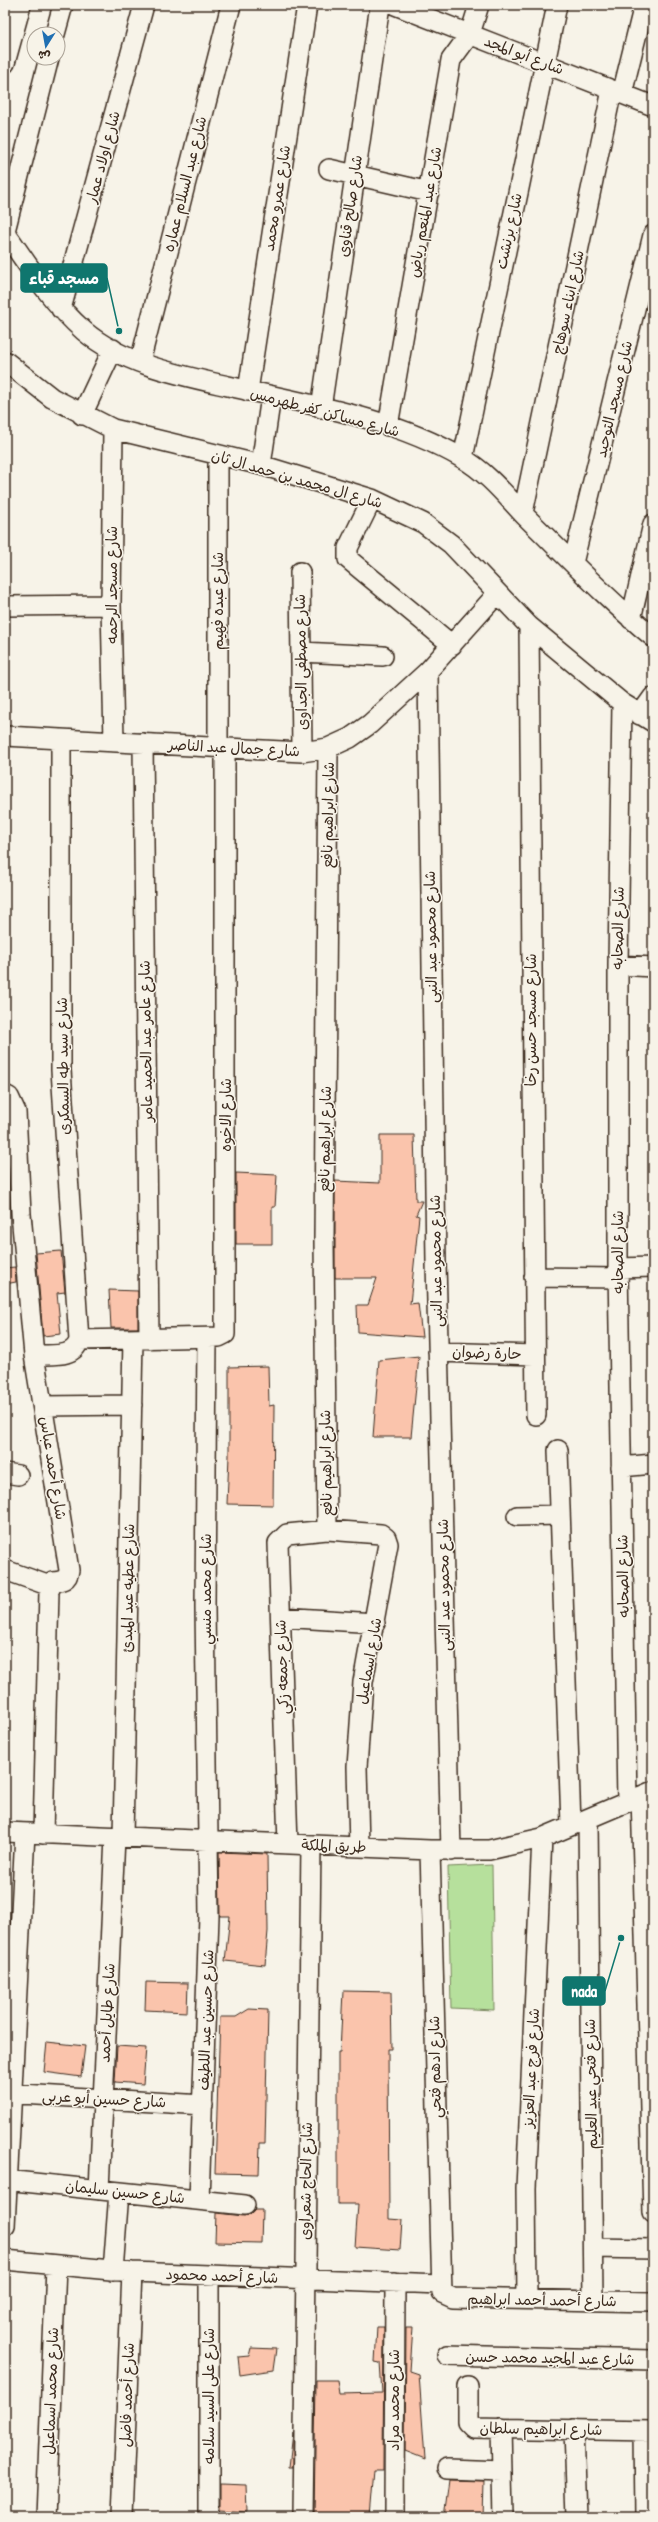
<svg xmlns="http://www.w3.org/2000/svg" width="658" height="2522" font-family="'Patrick Hand','Playpen Sans Arabic',sans-serif">
	<style>
		.green { fill: #b6e09c; stroke: #78855d }
		.building { fill: #fac4ac; stroke: #3b2a1e }
		.lines { fill: none; stroke-linecap: round; stroke-linejoin: round }
		.minor-casing { stroke: #3b2a1e; stroke-width: 22 }
		.minor { stroke: #f7f3e8; stroke-width: 19 }
		.labels { text-anchor: middle; stroke-width: 3; stroke-linejoin: round; paint-order: stroke }
		.street-label { font-size: 15px; fill: #3b2a1e; stroke: #f7f3e8 }
		.leader { fill: none; stroke: #0f766e; stroke-width: 1.5 }
		.callout-dot { fill: #0f766e; stroke: #f7f3e8; stroke-width: 1.5 }
		.callout { fill: #0f766e; stroke: #0f766e; stroke-width: 1.5 }
		.callout-label { font-size: 16px; text-anchor: middle; font-weight: bold; fill: #fff }
	</style>
	<rect width="100%" height="100%" fill="#f7f3e8"/>
	<filter id="ink" filterUnits="userSpaceOnUse"><feTurbulence type="fractalNoise" baseFrequency=".025" numOctaves="2"/><feDisplacementMap in="SourceGraphic" scale="8" xChannelSelector="R" yChannelSelector="G"/><feConvolveMatrix kernelMatrix="1 2 1 2 8 2 1 2 1" color-interpolation-filters="sRGB"/></filter>
	<g filter="url(#ink)">
		<path class="green" d="M 492,1865 L 494,2010 L 451,2008 L 448,1867 Z"/>
		<path class="building" d="M 380,1135 L 414,1135 L 416,1201 L 422,1201 L 416,1215 L 419,1216 L 410,1304 L 418,1303 L 422,1337 L 358,1332 L 357,1305 L 368,1305 L 377,1278 L 335,1278 L 335,1181 L 380,1183 Z
			M 236,1173 L 277,1175 L 275,1207 L 272,1207 L 272,1244 L 236,1244 Z
			M 61,1251 L 65,1292 L 57,1293 L 61,1334 L 43,1336 L 36,1253 Z
			M 15,1267 L 16,1282 L 5,1284 L 5,1268 Z
			M 109,1290 L 138,1291 L 138,1328 L 111,1328 Z
			M 419,1356 L 411,1437 L 373,1437 L 379,1360 Z
			M 268,1366 L 269,1406 L 274,1405 L 273,1505 L 227,1504 L 229,1456 L 229,1367 Z
			M 219,1852 L 267,1854 L 268,1931 L 265,1965 L 225,1961 L 230,1916 L 220,1916 Z
			M 146,1982 L 188,1983 L 187,2012 L 145,2010 Z
			M 343,1991 L 391,1992 L 392,2049 L 388,2049 L 389,2219 L 402,2220 L 400,2250 L 355,2247 L 358,2204 L 338,2204 L 338,2052 L 340,2052 Z
			M 249,2009 L 268,2010 L 265,2143 L 260,2143 L 259,2174 L 215,2173 L 220,2017 L 236,2017 Z
			M 47,2042 L 85,2046 L 81,2077 L 44,2072 Z
			M 117,2046 L 146,2048 L 143,2084 L 115,2082 Z
			M 255,2210 L 262,2210 L 261,2243 L 215,2242 L 216,2213 L 244,2216 L 250,2215 Z
			M 377,2327 L 384,2327 L 383,2470 L 373,2470 L 369,2517 L 314,2517 L 316,2380 L 337,2380 L 339,2394 L 382,2393 L 380,2363 L 375,2362 Z
			M 406,2327 L 413,2327 L 410,2371 L 419,2374 L 425,2459 L 405,2451 Z
			M 251,2348 L 276,2349 L 273,2370 L 240,2375 L 238,2357 L 249,2356 Z
			M 293,2433 L 293,2467 L 289,2467 Z
			M 450,2480 L 484,2481 L 483,2517 L 445,2517 Z
			M 220,2484 L 246,2485 L 247,2512 L 220,2510 Z"/>
		<g class="lines">
			<defs>
				<path id="minor" d="M 395,5 L 653,106
					M 55,34 L 63,5
					M 5,63 L 21,5
					M 622,94 L 644,5
					M 329,169 L 429,192
					M 5,231 L 49,58
					M 5,232 C 29,267 52,303 84,331 C 123,364 179,375 228,386 C 306,404 392,417 462,458 C 487,472 507,497 526,517 C 568,558 608,600 653,637
					M 61,309 L 144,5
					M 5,361 L 52,398 L 113,429 L 261,465 L 372,499 L 423,523 L 451,544 L 529,626 L 622,703 L 653,722
					M 140,362 L 231,5
					M 248,391 L 307,5
					M 321,408 L 380,5
					M 82,415 L 113,349
					M 388,426 L 451,60 L 470,34 L 479,5
					M 113,429 L 111,605 L 114,742
					M 218,455 L 218,747
					M 463,458 L 557,5
					M 261,465 L 271,396
					M 372,499 L 348,548 L 348,559 L 452,645
					M 523,513 L 612,90
					M 573,563 L 653,235
					M 300,572 L 302,752
					M 5,606 L 111,605
					M 631,619 L 653,524
					M 529,626 L 536,1415
					M 301,652 L 383,656
					M 428,671 L 436,1263 L 451,1851
					M 622,703 L 618,965 L 618,1268 L 627,1802
					M 640,715 L 653,697
					M 5,736 L 302,752 L 328,748 L 350,738 L 370,724 L 428,671 L 497,594
					M 143,743 L 149,1339
					M 618,965 L 653,967
					M 5,1095 L 9,1097 L 16,1112 L 21,1214 L 34,1355 L 69,1570 C 68,1580 62,1581 53,1582 L 49,1591 L 43,1834
					M 618,1268 L 653,1267
					M 534,1277 L 618,1278
					M 79,1340 L 219,1337 L 225,1334 L 225,748
					M 438,1352 L 535,1355
					M 34,1355 C 51,1354 74,1359 79,1340 L 61,1070 L 61,739
					M 43,1406 L 132,1405
					M 558,1450 L 571,1825
					M 621,1467 L 653,1464
					M 5,1473 L 18,1475
					M 517,1516 L 560,1515
					M 327,1530 L 324,1241 L 328,748
					M 5,1570 L 50,1586
					M 281,1617 L 375,1623
					M 641,1796 L 653,2213
					M 588,1819 L 593,2301
					M 5,1832 L 430,1850 L 489,1850 L 542,1838 L 653,1791
					M 123,1837 L 133,1339
					M 288,1844 L 278,1543 L 287,1534 L 327,1530 L 381,1534 L 386,1538 L 388,1544 L 363,1682 L 357,1767 L 359,1847
					M 430,1850 L 442,2293 L 453,2298 L 653,2302
					M 5,2093 L 203,2105
					M 5,2180 L 245,2205
					M 99,2190 L 115,1837
					M 199,2200 L 209,1916 L 205,1607 L 207,1338
					M 5,2226 L 25,1833
					M 593,2248 L 653,2249
					M 5,2260 L 132,2272 L 440,2284
					M 113,2271 L 119,2192
					M 209,2275 L 209,2517
					M 527,2299 L 526,2188 L 542,1838
					M 447,2355 L 653,2360
					M 468,2386 L 468,2423 L 473,2428 L 653,2431
					M 501,2428 L 503,2517
					M 574,2429 L 577,2517
					M 644,2431 L 645,2517
					M 447,2469 L 502,2471
					M 46,2517 L 56,2266
					M 122,2517 L 132,2272
					M 303,2517 L 311,1845
					M 394,2517 L 395,2282"/>
			</defs>
			<use href="#minor" class="minor-casing"/>
			<use href="#minor" class="minor"/>
		</g>
	</g>
	<g class="labels">
		<g class="street-label">
			<text transform="translate(524 55) rotate(21)" y="5">شارع أبو المجد</text>
			<text transform="translate(103 157) rotate(-75)" y="5">شارع اولاد عمار</text>
			<text transform="translate(185 184) rotate(-76)" y="5">شارع عبد السلام عماره</text>
			<text transform="translate(277 198) rotate(-81)" y="5">شارع عمرو محمد</text>
			<text transform="translate(350 206) rotate(-82)" y="5">شارع صالح قناوى</text>
			<text transform="translate(425 212) rotate(-80)" y="5">شارع عبد المنعم رياض</text>
			<text transform="translate(509 231) rotate(-78)" y="5">شارع برنشت</text>
			<text transform="translate(568 302) rotate(-78)" y="5">شارع ابناء سوهاج</text>
			<text transform="translate(614 399) rotate(-77)" y="5">شارع مسجد التوحيد</text>
			<text transform="translate(325 412) rotate(15)" y="5">شارع مساكن كفر طهرمس</text>
			<text transform="translate(297 479) rotate(16)" y="5">شارع ال محمد بن حمد ال ثان</text>
			<text transform="translate(112 585) rotate(-90)" y="5">شارع مسجد الرحمه</text>
			<text transform="translate(218 601) rotate(-90)" y="5">شارع عبده فهيم</text>
			<text transform="translate(301 662) rotate(-91)" y="5">شارع مصطفى الجداوى</text>
			<text transform="translate(234 748) rotate(3)" y="5">شارع جمال عبد الناصر</text>
			<text transform="translate(328 815) rotate(-89)" y="5">شارع ابراهيم نافع</text>
			<text transform="translate(618 928) rotate(-89)" y="5">شارع الصحابه</text>
			<text transform="translate(431 937) rotate(-91)" y="5">شارع محمود عبد النبى</text>
			<text transform="translate(531 1020) rotate(-90)" y="5">شارع مسجد حسن رخا</text>
			<text transform="translate(146 1041) rotate(-91)" y="5">شارع عامر عبد الحميد عامر</text>
			<text transform="translate(63 1066) rotate(-91)" y="5">شارع سيد طه السمكرى</text>
			<text transform="translate(226 1115) rotate(-90)" y="5">شارع الاخوه</text>
			<text transform="translate(325 1139) rotate(-89)" y="5">شارع ابراهيم نافع</text>
			<text transform="translate(618 1252) rotate(-90)" y="5">شارع الصحابه</text>
			<text transform="translate(436 1261) rotate(-91)" y="5">شارع محمود عبد النبى</text>
			<text transform="translate(487 1353) rotate(2)" y="5">حارة رضوان</text>
			<text transform="translate(326 1463) rotate(-91)" y="5">شارع ابراهيم نافع</text>
			<text transform="translate(53 1468) rotate(81)" y="5">شارع أحمد عباس</text>
			<text transform="translate(623 1576) rotate(-91)" y="5">شارع الصحابه</text>
			<text transform="translate(444 1585) rotate(-91)" y="5">شارع محمود عبد النبى</text>
			<text transform="translate(128 1588) rotate(-89)" y="5">شارع عطيه عبد المبدئ</text>
			<text transform="translate(206 1589) rotate(-90)" y="5">شارع محمد منسي</text>
			<text transform="translate(369 1661) rotate(-80)" y="5">شارع اسماعيل</text>
			<text transform="translate(282 1667) rotate(-92)" y="5">شارع جمعه زكي</text>
			<text transform="translate(334 1846) rotate(2)" y="5">طريق الملكة</text>
			<text transform="translate(107 2013) rotate(-87)" y="5">شارع طايل أحمد</text>
			<text transform="translate(206 2020) rotate(-88)" y="5">شارع حسين عبد اللطيف</text>
			<text transform="translate(435 2067) rotate(-91)" y="5">شارع ادهم فتحي</text>
			<text transform="translate(531 2068) rotate(-87)" y="5">شارع فرج عبد العزيز</text>
			<text transform="translate(591 2084) rotate(-91)" y="5">شارع فتحي عبد العليم</text>
			<text transform="translate(104 2099) rotate(3)" y="5">شارع حسين أبو عربى</text>
			<text transform="translate(306 2181) rotate(-89)" y="5">شارع الحاج شعراوى</text>
			<text transform="translate(125 2192) rotate(6)" y="5">شارع حسين سليمان</text>
			<text transform="translate(222 2276) rotate(2)" y="5">شارع أحمد محمود</text>
			<text transform="translate(542 2300) rotate(1)" y="5">شارع أحمد أحمد ابراهيم</text>
			<text transform="translate(550 2358) rotate(1)" y="5">شارع عبد المجيد محمد حسن</text>
			<text transform="translate(51 2391) rotate(-88)" y="5">شارع محمد اسماعيل</text>
			<text transform="translate(127 2395) rotate(-88)" y="5">شارع أحمد فاضل</text>
			<text transform="translate(209 2396) rotate(-90)" y="5">شارع على السيد سلامه</text>
			<text transform="translate(394 2400) rotate(-90)" y="5">شارع محمد مراد</text>
			<text transform="translate(541 2429) rotate(1)" y="5">شارع ابراهيم سلطان</text>
		</g>
	</g>
	<path class="leader" d="M119 331L107 278M621 1938L605 1991"/>
	<g class="callout-dot">
		<circle cx="119" cy="331" r="4"/>
		<circle cx="621" cy="1938" r="4"/>
	</g>
	<g class="callout">
		<rect x="21" y="264" width="86" height="28" rx="4"/>
		<rect x="563" y="1977" width="42" height="28" rx="4"/>
	</g>
	<g class="callout-label">
		<text x="64" y="284">مسجد قباء</text>
		<text x="584" y="1997">nada</text>
	</g>
	<rect width="658" height="2522" fill="none" stroke="#f7f3e8" stroke-width="20"/>
	<rect x="10" y="10" width="638" height="2502" fill="none" stroke="#3b2a1e" stroke-width="1.5" filter="url(#ink)"/>
	<g transform="translate(46 46) rotate(191)"><circle r="19" fill="#f7f3e8" stroke="#aca397"/>
	<path d="M0-3L7 15L0 10L-7 15Z" fill="#1f6fb2"/>
	<text y="-6" font-size="11" font-weight="bold" text-anchor="middle" fill="#3b2a1e">ش</text>
	</g>
</svg>
